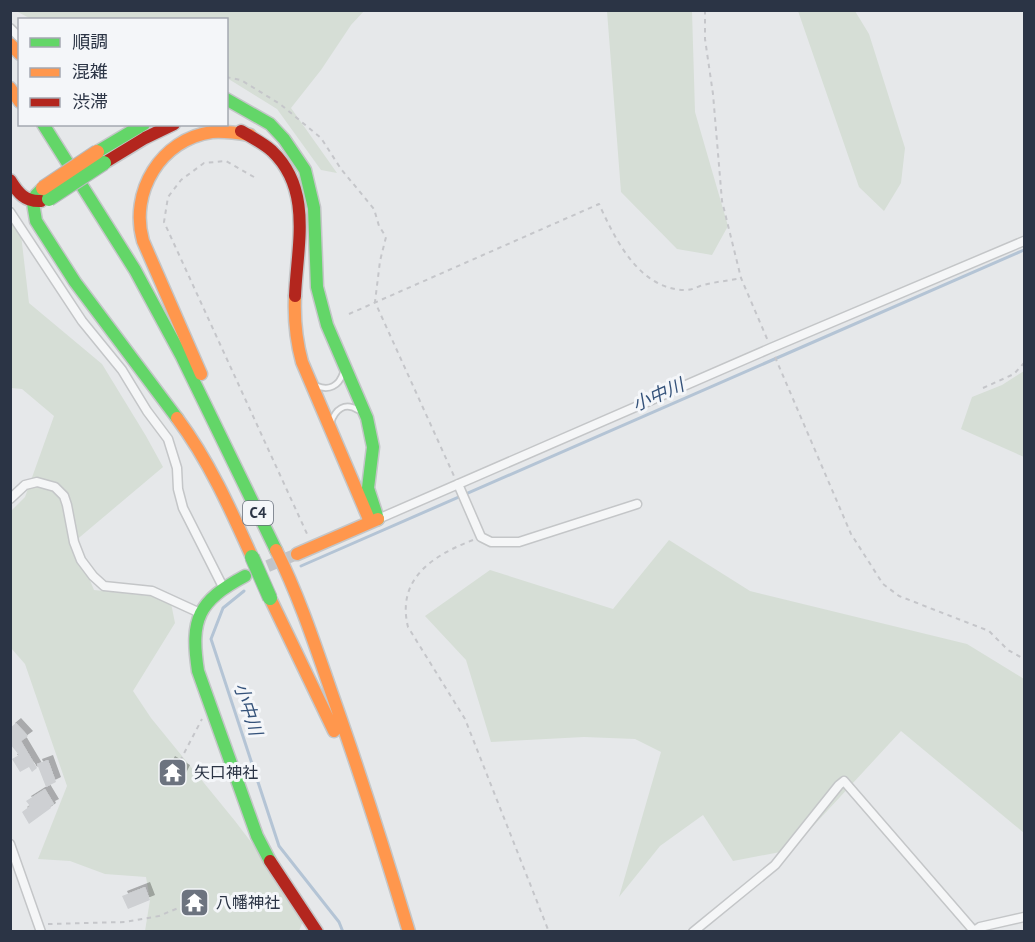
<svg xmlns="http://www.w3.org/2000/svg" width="1035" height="942" font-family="'PT Sans','Noto Sans JP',sans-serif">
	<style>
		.green { fill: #d6ded6 }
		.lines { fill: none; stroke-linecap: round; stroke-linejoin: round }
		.stream { stroke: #b4c4d5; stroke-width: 3 }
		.building { fill: #ced0d3; filter: url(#shadow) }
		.secondary-tunnel { stroke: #c1c4c9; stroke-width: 12; stroke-dasharray: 12 6; stroke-linecap: butt }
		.lane-casing { stroke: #c4c6c8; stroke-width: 8 }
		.street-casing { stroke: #c4c6c8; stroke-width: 11 }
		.fast-casing { stroke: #c4c6c8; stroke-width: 15 }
		.slow-casing { stroke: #c4c6c8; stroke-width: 15 }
		.jam-casing { stroke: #c4c6c8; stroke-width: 15 }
		.path { stroke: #c5c6ca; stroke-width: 2; stroke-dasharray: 4.5 4.5; stroke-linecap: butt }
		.lane { stroke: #f5f6f7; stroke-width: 4.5 }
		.street { stroke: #f5f6f7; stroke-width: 8 }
		.fast { stroke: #63d668; stroke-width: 12 }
		.slow { stroke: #ff974d; stroke-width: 12 }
		.jam { stroke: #b3261e; stroke-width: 12 }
		.fast-bridge-casing { stroke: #b8bbbf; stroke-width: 16; stroke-linecap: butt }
		.slow-bridge-casing { stroke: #b8bbbf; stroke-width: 16; stroke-linecap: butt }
		.fast-bridge { stroke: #63d668; stroke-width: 14 }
		.slow-bridge { stroke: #ff974d; stroke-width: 14 }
		.labels { text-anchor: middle; stroke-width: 6; stroke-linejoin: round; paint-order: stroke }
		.shield { fill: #f4f6f9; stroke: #676e7b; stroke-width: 1.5 }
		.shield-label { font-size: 15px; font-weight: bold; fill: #2b3445 }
		.poi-label { font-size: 16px; fill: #2b3445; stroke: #f4f6f9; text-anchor: start }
		.water-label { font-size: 18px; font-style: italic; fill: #34527a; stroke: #f4f6f9 }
	</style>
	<defs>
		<filter id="shadow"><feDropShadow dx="5" dy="-5" stdDeviation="0" flood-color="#0004"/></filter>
	</defs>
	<rect width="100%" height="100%" fill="#e6e8ea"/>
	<path class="green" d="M 16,11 L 364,11 L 351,25 L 321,70 L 291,108 L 337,173 L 321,170 L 277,109 L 227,78 L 226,20 L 33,20 Z
		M 607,11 L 692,11 L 695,112 L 728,226 L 712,255 L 677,249 L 621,192 Z
		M 798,11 L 855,11 L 869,34 L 905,148 L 901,183 L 884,211 L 859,187 Z
		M 10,213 L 20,226 L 29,303 L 102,364 L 146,436 L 163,467 L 74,542 L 94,590 L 170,598 L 175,623 L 133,691 L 151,718 L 235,821 L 306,914 L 299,931 L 145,931 L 150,900 L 146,877 L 105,874 L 70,861 L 38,859 L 67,786 L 25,664 L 11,648 L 10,512 L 25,497 L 54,416 L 22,389 L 11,388 Z
		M 1024,371 L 1024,457 L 961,429 L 972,397 L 1002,385 Z
		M 669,540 L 750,591 L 967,644 L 1024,679 L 1024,833 L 901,731 L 791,850 L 733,861 L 703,815 L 660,846 L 619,897 L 661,752 L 635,739 L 584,737 L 491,742 L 466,660 L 425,616 L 490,570 L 613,609 Z"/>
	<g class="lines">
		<path class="stream" d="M 301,566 L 1024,250
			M 244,591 L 223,608 L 211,639 L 279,846 L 339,922 L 343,932"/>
	</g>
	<path class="building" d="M 16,723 L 28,736 L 21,741 L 37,768 L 32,772 L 29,767 L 20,772 L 12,759 L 19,755 L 10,744 L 10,728 Z
		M 48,760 L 56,782 L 46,787 L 37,764 Z
		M 170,761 L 185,770 L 179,782 L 163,774 Z
		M 45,789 L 54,804 L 50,806 L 51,808 L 29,824 L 22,812 L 30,806 L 26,801 Z
		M 145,887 L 150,900 L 128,909 L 122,896 Z"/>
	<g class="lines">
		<path class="secondary-tunnel" d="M 251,573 L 297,554"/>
		<defs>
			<path id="lane" d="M 317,386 C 329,391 339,386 343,373
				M 331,423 C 335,409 345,402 358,410"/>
			<path id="street" d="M 10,28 L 20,38
				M 10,212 L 82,321 L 122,370 L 147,411 L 168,439 L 177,468 L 178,489 L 183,508 L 223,587
				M 458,484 L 481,537 L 491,542 L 519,542 L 637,504
				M 10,499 L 25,485 L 37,482 L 55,487 L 64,496 L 67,505 L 74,542 L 81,560 L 93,576 L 104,586 L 152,591 L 200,613
				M 378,519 L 771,348 L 1024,241
				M 10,844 L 41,932
				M 693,932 L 775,865 L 839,785 L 844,781 L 974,931
				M 973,932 L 980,927 L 1024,917"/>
			<path id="fast" d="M 226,99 L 270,124 L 284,139 L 305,170 L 314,208 L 317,287 L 327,325 L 367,418 L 373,447 L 368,488 L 378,519
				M 43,124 L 135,270 L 182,357 L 276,550
				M 97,152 L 144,124
				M 43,188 L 36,195 L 33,203 L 36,221 L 75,282 L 177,418
				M 245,576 C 198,601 190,619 198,671 L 257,836 L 270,861"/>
			<path id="slow" d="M 10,44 L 20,54
				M 10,88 L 20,102
				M 295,296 C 294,318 296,340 302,362 L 368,517
				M 201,374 L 143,241 C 129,192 161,139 212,132 C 225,131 238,133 250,135
				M 177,418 C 209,461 230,508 252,557
				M 276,550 C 299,596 315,645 332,694 C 360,773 385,852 409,932
				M 297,554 L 378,519
				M 270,598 L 334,731"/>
			<path id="jam" d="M 241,131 C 251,137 263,143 272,151 C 313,190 297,246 295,296
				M 104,163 L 145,138 L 174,124
				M 10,180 C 18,193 25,202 41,201
				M 270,861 L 317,932"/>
		</defs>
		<use href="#lane" class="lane-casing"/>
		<use href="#street" class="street-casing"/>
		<use href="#fast" class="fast-casing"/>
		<use href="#slow" class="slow-casing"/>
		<use href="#jam" class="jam-casing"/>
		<path class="path" d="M 705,10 L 705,39 L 713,94 L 722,201 L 741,278 L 768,341
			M 226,77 L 241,80 L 280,104 L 321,138 L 341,169 L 374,209 L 379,226 L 386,237 L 380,261 L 375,302 L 454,476
			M 254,177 L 226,161 L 204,163 L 181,180 L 168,197 L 164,222 L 308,536
			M 349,314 L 599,204 C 616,241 640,290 686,290 C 691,290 695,288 700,286 C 713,282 727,281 741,278
			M 775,357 L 851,534 L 883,584 L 899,596 L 989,631 L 1008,650 L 1024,659
			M 983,388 L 1014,374 L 1024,363
			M 473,540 C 434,555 396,578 408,627 L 465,719 L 549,932
			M 180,761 L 202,719
			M 48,924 L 125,922 L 159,916 L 188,904"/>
		<use href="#lane" class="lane"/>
		<use href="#street" class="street"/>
		<use href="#fast" class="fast"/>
		<use href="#slow" class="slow"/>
		<use href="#jam" class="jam"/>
		<defs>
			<path id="fast-bridge" d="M 49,199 L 104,163
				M 252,557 L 270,598"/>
			<path id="slow-bridge" d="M 43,188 L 97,152"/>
		</defs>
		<use href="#fast-bridge" class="fast-bridge-casing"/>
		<use href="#slow-bridge" class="slow-bridge-casing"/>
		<use href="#fast-bridge" class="fast-bridge"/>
		<use href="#slow-bridge" class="slow-bridge"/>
	</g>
	<defs>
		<symbol id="temple-square" viewBox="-11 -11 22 22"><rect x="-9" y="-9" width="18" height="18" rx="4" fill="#6c737f" stroke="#f4f6f9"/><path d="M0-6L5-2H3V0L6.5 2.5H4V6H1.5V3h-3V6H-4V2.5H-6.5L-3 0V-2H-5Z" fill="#fff"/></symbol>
	</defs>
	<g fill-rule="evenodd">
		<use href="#temple-square" x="156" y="756" width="33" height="33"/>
		<use href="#temple-square" x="178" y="886" width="33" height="33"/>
	</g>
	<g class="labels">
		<rect class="shield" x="243" y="501" width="30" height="24" rx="4.5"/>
		<g class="shield-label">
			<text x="258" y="518">C4</text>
		</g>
		<g class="poi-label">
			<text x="194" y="778">矢口神社</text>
			<text x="216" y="908">八幡神社</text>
		</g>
		<g class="water-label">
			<text transform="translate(658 395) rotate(-24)" y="6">小中川</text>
			<text transform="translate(248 709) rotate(72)" y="6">小中川</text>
		</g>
	</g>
	<rect width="1035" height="942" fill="none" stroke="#2b3445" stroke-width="24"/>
	<rect x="18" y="18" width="210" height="108" fill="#f4f6f9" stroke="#a4a8b1" stroke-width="1.5"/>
	<rect x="30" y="38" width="30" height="9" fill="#63d668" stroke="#a4a8b1" stroke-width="1.5"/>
	<text x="72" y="48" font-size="18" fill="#2b3445">順調</text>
	<rect x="30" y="68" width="30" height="9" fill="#ff974d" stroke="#a4a8b1" stroke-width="1.5"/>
	<text x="72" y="78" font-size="18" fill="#2b3445">混雑</text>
	<rect x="30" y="98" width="30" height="9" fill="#b3261e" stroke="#a4a8b1" stroke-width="1.5"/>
	<text x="72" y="108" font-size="18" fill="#2b3445">渋滞</text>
</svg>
